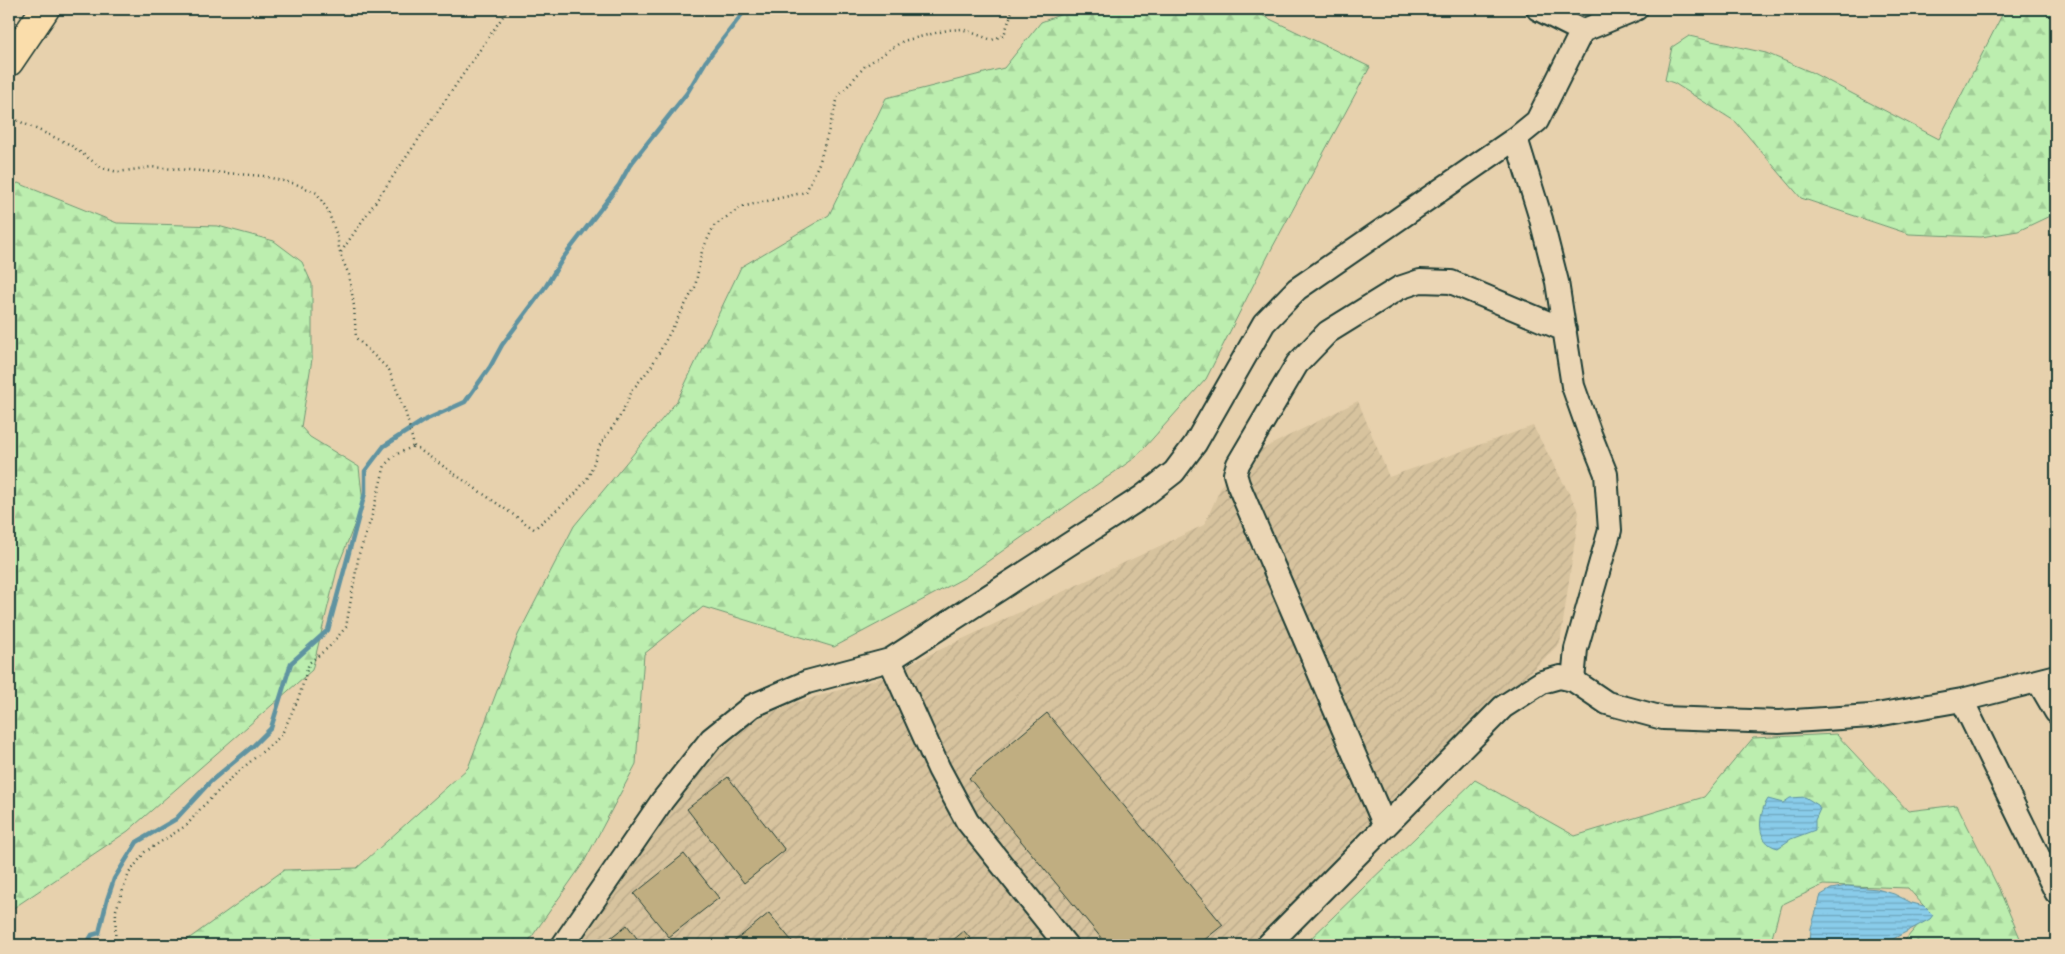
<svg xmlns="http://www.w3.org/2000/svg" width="2065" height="954" font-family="Caveat,sans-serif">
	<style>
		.industrial { fill: url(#industrial-furrows) }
		.forest { fill: url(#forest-firs); stroke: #6e9672 }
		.water { fill: url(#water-rules); stroke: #5f93a1 }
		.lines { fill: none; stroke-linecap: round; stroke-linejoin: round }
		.stream { stroke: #5f93a1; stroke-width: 4.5 }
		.building { fill: #c0ae81; stroke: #1f3d34 }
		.minor-casing { stroke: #1f3d34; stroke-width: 26 }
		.major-casing { stroke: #1f3d34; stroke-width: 31 }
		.path { stroke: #1f3d34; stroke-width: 2.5; stroke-dasharray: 1 4; stroke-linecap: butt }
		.minor { stroke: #ebd6b5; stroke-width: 22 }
		.major { stroke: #faddab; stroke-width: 28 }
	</style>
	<defs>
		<pattern id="industrial-furrows" width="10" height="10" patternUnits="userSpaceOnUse" patternTransform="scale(1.25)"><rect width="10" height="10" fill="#d7c39e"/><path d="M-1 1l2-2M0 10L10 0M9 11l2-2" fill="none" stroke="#b8a889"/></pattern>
		<pattern id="forest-firs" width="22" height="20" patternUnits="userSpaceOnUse" patternTransform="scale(1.25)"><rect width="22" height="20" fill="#bceeaf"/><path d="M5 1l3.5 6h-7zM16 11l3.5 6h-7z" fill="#a1cd97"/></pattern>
		<pattern id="water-rules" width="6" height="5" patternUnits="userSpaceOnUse" patternTransform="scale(1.25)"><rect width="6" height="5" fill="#89ccea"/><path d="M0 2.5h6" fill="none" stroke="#6fa7be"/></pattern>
	</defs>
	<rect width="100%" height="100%" fill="#e7d1ad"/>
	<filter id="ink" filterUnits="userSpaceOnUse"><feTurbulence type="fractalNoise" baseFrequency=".02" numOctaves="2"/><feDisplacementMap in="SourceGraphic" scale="10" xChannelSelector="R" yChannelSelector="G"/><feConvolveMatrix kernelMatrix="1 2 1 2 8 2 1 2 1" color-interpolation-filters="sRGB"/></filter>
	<g filter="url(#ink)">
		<path class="industrial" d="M 1358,401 L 1389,477 L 1533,426 L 1579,512 L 1560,643 L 1255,945 L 577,945 L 684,778 L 724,740 L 773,709 L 878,679 L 1204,525 L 1231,465 Z"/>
		<path class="forest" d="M 1075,9 L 1249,9 L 1370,67 L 1271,250 L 1206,379 L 1136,457 L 964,578 L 834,647 L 703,607 L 644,654 L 636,764 L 584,862 L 526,945 L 180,945 L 284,870 L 357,868 L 468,768 L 518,635 L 574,526 L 677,401 L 741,267 L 829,215 L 886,98 L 1004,68 L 1041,22 Z
			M 2005,9 L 2056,9 L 2056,213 L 2018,231 L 1981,237 L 1909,234 L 1801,198 L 1736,122 L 1674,83 L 1665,80 L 1672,47 L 1689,36 L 1766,53 L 1811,72 L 1939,139 Z
			M 18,183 L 117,223 L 218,226 L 274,241 L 302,262 L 312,284 L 312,359 L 301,427 L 310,437 L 359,467 L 363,503 L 338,566 L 312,670 L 128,831 L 9,911 L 9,188 Z
			M 1836,734 L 1908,811 L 1957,805 L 1999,889 L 2023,945 L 1901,945 L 1929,912 L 1908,888 L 1823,885 L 1781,905 L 1770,945 L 1304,945 L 1475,780 L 1575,836 L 1704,797 L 1753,738 Z"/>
		<path class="water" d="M 1805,797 L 1818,805 L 1820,809 L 1815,820 L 1815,830 L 1791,839 L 1778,848 C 1755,843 1758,815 1768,799 L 1783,803 L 1790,798 Z
			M 1847,886 L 1877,889 L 1894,894 L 1912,903 L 1924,906 L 1933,915 L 1930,919 L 1882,945 L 1810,945 L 1811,928 L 1821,895 L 1831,889 Z"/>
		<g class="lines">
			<path class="stream" d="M 86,945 L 92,935 L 99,933 L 107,900 L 114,879 L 137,842 L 176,819 L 211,781 L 253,746 L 271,728 L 291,663 L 328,630 L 365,493 L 365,471 L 384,446 L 423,421 L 465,402 L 490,367 L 502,345 L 546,286 L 563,258 L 619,185 L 630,165 L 687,93 L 706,61 L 746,9"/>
		</g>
		<path class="building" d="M 1047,713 L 1223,925 L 1198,945 L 1107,945 L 969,778 Z
			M 728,777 L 785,850 L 744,883 L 687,809 Z
			M 684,854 L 719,898 L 669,937 L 634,894 Z
			M 769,913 L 795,945 L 730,945 Z
			M 627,925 L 642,945 L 601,945 Z
			M 964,931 L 976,945 L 947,945 Z"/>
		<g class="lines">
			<defs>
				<path id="minor" d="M 1538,9 L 1582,31
					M 1516,138 L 1541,219 L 1557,282 L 1573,386 L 1590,434 L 1606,474 L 1610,530 L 1576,649 L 1573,680
					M 890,660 L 939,769 L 967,821 L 1066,945
					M 2038,681 L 2056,712
					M 1962,700 L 2056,676
					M 1385,826 L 1238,484 L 1235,474 L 1238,464 L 1297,364 L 1328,332 L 1399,288 L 1420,281 L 1451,282 L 1565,330
					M 563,945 L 662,801 L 711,739 L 752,706 L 807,682 L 890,660 L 1142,497 L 1174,472 L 1195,444 L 1264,323 L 1297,289 L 1516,138 L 1537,121 L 1582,31 L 1636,9
					M 1268,945 L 1503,707 L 1542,682 L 1560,677 L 1573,680 L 1607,703 L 1663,718 L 1779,722 L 1871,716 L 1962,700 L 2056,892"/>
				<path id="major" d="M 9,62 L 45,9"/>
			</defs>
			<use href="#minor" class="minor-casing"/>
			<use href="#major" class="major-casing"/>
			<path class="path" d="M 9,98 L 14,119 L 69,144 L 102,168 L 118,172 L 151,167 L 263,176 L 296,184 L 317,193 L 328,211 L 337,236 L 340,254 L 349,275 L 354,306 L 356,338 L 389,370 L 406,414 L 414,446 L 534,529 L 575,494 L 589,476 L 600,445 L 619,418 L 633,389 L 651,367 L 695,287 L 702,251 L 714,226 L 741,207 L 806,192 L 820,161 L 838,97 L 865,66 L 903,41 L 948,30 L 962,29 L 992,40 L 1004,35 L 1013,9
				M 341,252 L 508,9
				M 115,945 L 116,910 L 129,873 L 145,852 L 187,825 L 202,807 L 238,772 L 281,736 L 299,697 L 309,663 L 329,647 L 346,627 L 359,554 L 371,519 L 385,465 L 395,455 L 414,446"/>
			<use href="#minor" class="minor"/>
			<use href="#major" class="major"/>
		</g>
	</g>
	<rect width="2065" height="954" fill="none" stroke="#ebd6b5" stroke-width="30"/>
	<rect x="15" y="15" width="2035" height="924" fill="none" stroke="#1f3d34" stroke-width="2" filter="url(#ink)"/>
</svg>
